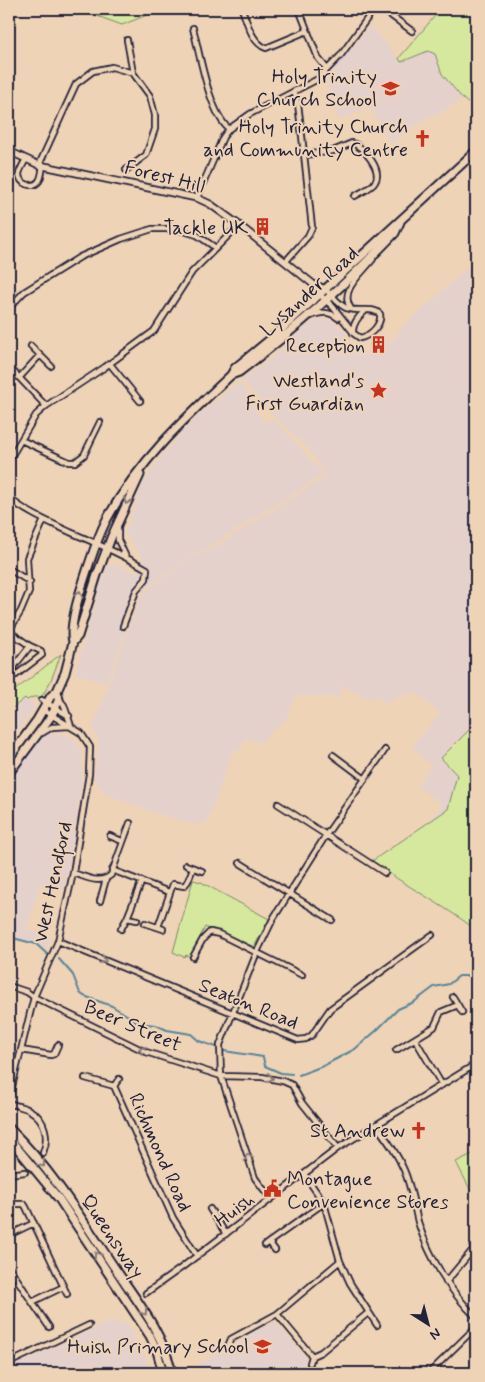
<svg xmlns="http://www.w3.org/2000/svg" width="485" height="1382" font-family="Mynerve,sans-serif">
	<style>
		.built { fill: #e5d1cc }
		.green { fill: #d5e89d; stroke: #7c856c }
		.lines { fill: none; stroke-linecap: round; stroke-linejoin: round }
		.stream { stroke: #568499; stroke-width: 2 }
		.minor-casing { stroke: #22223b; stroke-width: 8 }
		.tertiary-casing { stroke: #22223b; stroke-width: 9 }
		.primary-casing { stroke: #22223b; stroke-width: 11 }
		.trunk-casing { stroke: #22223b; stroke-width: 11 }
		.minor { stroke: #efd3b6; stroke-width: 4.5 }
		.tertiary { stroke: #efd3b6; stroke-width: 5.5 }
		.primary { stroke: #efd3b6; stroke-width: 7 }
		.trunk { stroke: #efd3b6; stroke-width: 7 }
		.oneway { stroke: #887a78 }
		.labels { text-anchor: middle; stroke-width: 4; stroke-linejoin: round; paint-order: stroke }
		.poi-label { font-size: 20px; fill: #22223b; stroke: #efd3b6; text-anchor: end }
		.street-label { font-size: 20px; fill: #22223b; stroke: #efd3b6 }
	</style>
	<rect width="100%" height="100%" fill="#efd3b6"/>
	<filter id="ink" filterUnits="userSpaceOnUse"><feTurbulence type="fractalNoise" baseFrequency=".02" numOctaves="2"/><feDisplacementMap in="SourceGraphic" scale="10" xChannelSelector="R" yChannelSelector="G"/><feConvolveMatrix kernelMatrix="1 2 1 2 8 2 1 2 1" color-interpolation-filters="sRGB"/></filter>
	<g filter="url(#ink)">
		<path class="built" d="M 371,25 L 401,62 L 428,51 L 435,54 L 442,74 L 462,98 L 443,112 L 426,118 L 391,144 L 369,107 L 339,120 L 325,79 Z
			M 476,260 L 476,928 L 475,929 L 461,918 L 396,879 L 372,860 L 427,824 L 442,805 L 417,786 L 431,766 L 412,746 L 440,714 L 417,693 L 394,697 L 393,702 L 382,702 L 381,697 L 368,699 L 341,685 L 340,697 L 296,696 L 286,719 L 271,732 L 261,743 L 245,738 L 240,751 L 233,750 L 208,821 L 205,824 L 191,824 L 152,812 L 105,794 L 100,788 L 94,775 L 99,746 L 96,734 L 92,729 L 141,595 L 188,559 L 201,551 L 209,551 L 327,475 L 308,449 L 270,412 L 242,380 L 275,355 L 311,322 L 317,319 L 324,318 L 332,321 L 346,332 L 345,340 L 342,343 L 347,348 L 355,346 L 364,354 L 370,349 L 368,347 L 372,340 L 382,332 L 390,342 L 398,335 L 396,333 Z
			M 240,381 L 264,423 L 273,418 L 324,474 L 206,549 L 196,552 L 138,595 L 107,684 L 75,674 L 99,589 L 107,568 L 112,564 L 118,565 L 136,573 L 143,559 L 125,533 L 143,482 L 159,459 L 180,434 L 202,412 Z
			M 26,697 L 35,707 L 9,744 L 9,710 Z
			M 54,732 L 70,736 L 81,748 L 83,755 L 82,781 L 71,855 L 64,891 L 40,885 L 27,929 L 52,937 L 44,950 L 36,944 L 9,937 L 9,832 L 13,820 L 9,818 L 9,778 L 38,740 L 46,734 Z
			M 123,1322 L 129,1327 L 153,1373 L 9,1373 L 9,1368 L 106,1323 Z
			M 276,1322 L 306,1358 L 307,1366 L 298,1373 L 186,1373 L 224,1348 L 234,1344 L 264,1326 Z"/>
		<path class="green" d="M 91,9 L 162,9 L 122,25 L 89,13 Z
			M 441,9 L 476,9 L 476,110 L 462,98 L 442,74 L 435,54 L 428,51 L 401,62 L 399,58 Z
			M 61,654 C 55,669 51,684 41,697 L 33,697 L 27,700 L 25,698 L 9,711 L 9,695 Z
			M 476,723 L 476,928 L 475,929 C 442,904 405,886 372,861 L 448,809 L 457,775 L 441,758 Z
			M 193,880 L 201,882 L 269,919 L 254,947 L 214,929 L 210,929 L 205,927 L 190,957 L 186,955 L 184,957 L 173,952 Z
			M 476,1152 L 476,1195 L 471,1191 L 456,1162 Z"/>
		<g class="lines">
			<path class="stream" d="M 9,937 L 36,944 L 47,954
				M 59,959 L 73,975 L 80,993 L 84,996 L 112,1006 L 130,1017 L 137,1023 L 156,1025 L 167,1030 L 191,1034 L 199,1041 L 216,1047
				M 224,1051 L 263,1057 L 265,1066 L 281,1073 L 292,1074
				M 299,1075 L 323,1066 L 355,1049 L 376,1031 L 398,1009 L 414,1002 L 434,987 L 449,984 L 459,976 L 476,976"/>
			<defs>
				<path id="minor" d="M 242,9 C 247,22 252,43 266,48 L 307,31
					M 299,9 L 318,58 L 327,69
					M 382,9 L 412,31
					M 193,28 C 200,55 209,112 229,129
					M 127,40 L 133,73
					M 304,155 L 333,151 L 352,143 C 363,146 383,170 375,182 C 372,188 361,192 355,196
					M 26,159 C 24,163 20,169 19,174 C 19,184 33,189 39,181 C 42,177 42,170 43,165
					M 39,165 L 76,84 L 93,71 L 112,67 L 133,73 L 150,96 L 155,115 L 155,129 L 146,155 L 126,170
					M 197,198 L 223,137 L 229,129 L 250,114 L 318,79 L 341,55 L 374,9
					M 286,261 L 308,236 L 312,227 L 302,136 L 298,104 L 294,91
					M 325,289 C 332,295 338,304 346,308 C 358,313 372,306 380,314 C 382,325 370,336 360,338 L 353,333 C 352,324 358,317 365,311
					M 319,294 L 333,307 L 353,332
					M 9,308 L 24,292 L 80,257 L 121,239 L 152,229 L 177,229 L 197,235 L 216,248
					M 351,309 C 338,290 363,273 373,259
					M 311,316 C 321,312 329,311 338,318
					M 31,346 L 51,366
					M 110,364 L 140,401
					M 9,367 L 46,406
					M 20,377 L 40,355
					M 21,440 L 69,462 L 75,462 L 84,455 L 100,422
					M 9,460 L 36,415 L 46,406 L 105,367 L 154,331 L 192,272 L 239,225
					M 9,498 C 27,513 49,522 70,532 C 96,543 123,555 147,569 L 146,579 L 136,591 L 123,626
					M 118,528 L 118,540 L 126,557
					M 9,569 L 30,582
					M 9,631 L 21,611 L 29,592 L 27,558 L 44,520
					M 9,631 L 30,646 L 9,673
					M 9,674 L 16,675 L 42,655 L 41,651 L 30,646
					M 59,699 L 64,705 L 71,726
					M 42,700 L 69,716
					M 42,733 L 52,727 L 70,726
					M 333,755 L 365,779
					M 278,804 L 385,873
					M 110,836 L 122,841
					M 240,863 L 332,920
					M 186,865 L 202,871
					M 112,870 L 169,892
					M 73,873 C 87,877 99,885 111,875 L 130,823
					M 100,901 L 106,879
					M 127,918 L 137,920
					M 145,923 L 163,929
					M 158,927 L 173,884 L 184,886 L 188,881 L 193,868
					M 121,929 L 127,918 L 142,881
					M 58,941 L 298,1040 L 306,1039 L 312,1035 L 330,1009 L 432,935
					M 193,957 L 203,939 L 210,932 L 219,934 L 302,975
					M 9,986 L 27,992 L 34,997 L 146,1052 L 221,1076 L 262,1077 L 283,1081 L 292,1085 L 302,1103 L 338,1148
					M 453,997 L 462,1012
					M 415,1039 L 442,1085
					M 21,1050 L 51,1055 L 54,1054 L 58,1045
					M 396,1050 L 434,1027 L 441,1012 L 458,1005
					M 85,1078 L 114,1086
					M 114,1086 L 173,1218 L 197,1256
					M 114,1086 L 119,1079
					M 9,1099 L 34,997 L 58,941 L 73,873 L 89,774 L 90,747 L 81,733 L 43,710
					M 9,1103 C 16,1106 25,1107 31,1111 C 46,1120 49,1138 43,1153
					M 376,1125 C 387,1140 397,1153 404,1170 C 411,1186 414,1206 418,1222 C 429,1257 450,1292 476,1317
					M 9,1174 L 25,1172
					M 304,1174 L 324,1203 L 340,1261 L 350,1283 L 377,1325
					M 271,1199 L 255,1178 L 221,1076 L 220,1045 L 257,952 L 273,919 L 326,835 L 385,750
					M 9,1204 L 24,1204 L 26,1207 L 67,1294
					M 210,1209 L 226,1234
					M 9,1235 L 34,1223
					M 269,1242 L 275,1250
					M 265,1245 L 324,1203
					M 9,1267 L 32,1302 L 63,1287
					M 446,1282 L 476,1246
					M 146,1293 L 181,1268 L 338,1148 L 476,1064
					M 32,1302 L 49,1327
					M 277,1314 L 312,1356
					M 228,1346 L 231,1339 L 277,1314 L 340,1261
					M 312,1356 L 321,1352 L 368,1313
					M 9,1363 L 89,1325
					M 310,1363 L 312,1356
					M 429,1373 L 476,1327"/>
				<path id="tertiary" d="M 9,151 L 39,165 L 197,198 L 210,204 L 239,225 L 313,284 L 325,289"/>
				<path id="primary" d="M 231,375 L 239,372 C 295,330 346,284 395,233 L 400,222
					M 73,642 C 69,627 78,598 83,583 C 90,561 97,538 107,519 C 138,462 185,418 231,375 L 235,368 L 273,337 L 476,151
					M 9,758 L 37,720 L 51,696 L 57,691
					M 9,773 L 52,715 L 59,699 L 57,691 L 65,673 L 73,642 L 78,636 L 97,575 L 111,538 L 140,475"/>
				<path id="trunk" d="M 9,1128 C 50,1168 80,1216 112,1264 C 135,1298 163,1332 172,1373
					M 9,1138 L 59,1199 L 150,1336 L 157,1351 L 163,1373"/>
			</defs>
			<use href="#minor" class="minor-casing"/>
			<use href="#tertiary" class="tertiary-casing"/>
			<use href="#primary" class="primary-casing"/>
			<use href="#trunk" class="trunk-casing"/>
			<use href="#minor" class="minor"/>
			<use href="#tertiary" class="tertiary"/>
			<use href="#primary" class="primary"/>
			<use href="#trunk" class="trunk"/>
		</g>
		<defs><path id="oneway-chevron" d="M-2-3.5L2.5 0L-2 3.5" fill="none" stroke-width="1.6" stroke-linecap="round" stroke-linejoin="round" transform="scale(1.25)"/></defs>
		<g class="oneway">
			<use href="#oneway-chevron" transform="translate(127 501) rotate(114)"/>
			<use href="#oneway-chevron" transform="translate(79 594) rotate(-75)"/>
			<use href="#oneway-chevron" transform="translate(103 960) rotate(22)"/>
			<use href="#oneway-chevron" transform="translate(142 1050) rotate(-156)"/>
			<use href="#oneway-chevron" transform="translate(270 1078) rotate(10)"/>
			<use href="#oneway-chevron" transform="translate(248 1157) rotate(-108)"/>
			<use href="#oneway-chevron" transform="translate(42 1164) rotate(51)"/>
			<use href="#oneway-chevron" transform="translate(97 1255) rotate(-123)"/>
			<use href="#oneway-chevron" transform="translate(144 1312) rotate(57)"/>
		</g>
	</g>
	<defs>
		<symbol id="school-bare" viewBox="-9 -9 18 18"><path d="M0-5L7-2L0 1L-7-2ZM-4 1L0 2.5L4 1V4Q0 6-4 4Z" fill="#c8321e" stroke="#efd3b6" stroke-width="2.5" paint-order="stroke"/></symbol>
		<symbol id="church-bare" viewBox="-9 -9 18 18"><path d="M-1.2-6h2.4v3.5h3.3v2.4h-3.3V6h-2.4V-.1h-3.3v-2.4h3.3Z" fill="#c8321e" stroke="#efd3b6" stroke-width="2.5" paint-order="stroke"/></symbol>
		<symbol id="building-bare" viewBox="-9 -9 18 18"><path d="M-4-6H4V6H1V3H-1V6H-4ZM-2.5-4.3h1.7v1.8h-1.7ZM.8-4.3h1.7v1.8H.8ZM-2.5-1h1.7V.8h-1.7ZM.8-1h1.7V.8H.8Z" fill="#c8321e" stroke="#efd3b6" stroke-width="2.5" paint-order="stroke"/></symbol>
		<symbol id="sight-bare" viewBox="-9 -9 18 18"><path d="M0-6L1.8-2.2L6-1.7L2.9 1.2L3.7 5.4L0 3.3L-3.7 5.4L-2.9 1.2L-6-1.7L-1.8-2.2Z" fill="#c8321e" stroke="#efd3b6" stroke-width="2.5" paint-order="stroke"/></symbol>
		<symbol id="civic-bare" viewBox="-9 -9 18 18"><path d="M-.6-6.5H3V-4.5H.6V-3L4-1V1h2V6H-6V1h2V-1L-.6-3ZM-1.2 2.5V6h2.4V2.5Z" fill="#c8321e" stroke="#efd3b6" stroke-width="2.5" paint-order="stroke"/></symbol>
	</defs>
	<g fill-rule="evenodd">
		<use href="#school-bare" x="378" y="76" width="25" height="25"/>
		<use href="#church-bare" x="410" y="126" width="25" height="25"/>
		<use href="#building-bare" x="250" y="214" width="25" height="25"/>
		<use href="#building-bare" x="366" y="332" width="25" height="25"/>
		<use href="#sight-bare" x="366" y="378" width="25" height="25"/>
		<use href="#church-bare" x="406" y="1118" width="25" height="25"/>
		<use href="#civic-bare" x="260" y="1176" width="25" height="25"/>
		<use href="#school-bare" x="250" y="1334" width="25" height="25"/>
	</g>
	<g class="labels">
		<g class="poi-label">
			<text x="377" y="83">Holy Trinity<tspan x="377" dy="23">Church School</tspan></text>
			<text x="408" y="133">Holy Trinity Church<tspan x="408" dy="23">and Community Centre</tspan></text>
			<text x="248" y="234">Tackle UK</text>
			<text x="365" y="352">Reception</text>
			<text x="364" y="387">Westland's<tspan x="364" dy="23">First Guardian</tspan></text>
			<text x="405" y="1137">St Andrew</text>
			<text x="287" y="1185" text-anchor="start">Montague<tspan x="287" dy="23">Convenience Stores</tspan></text>
			<text x="249" y="1353">Huish Primary School</text>
		</g>
		<g class="street-label">
			<text transform="translate(165 176) rotate(14)" y="7">Forest Hill</text>
			<text transform="translate(309 291) rotate(-42)" y="7">Lysander Road</text>
			<text transform="translate(52 882) rotate(-78)" y="7">West Hendford</text>
			<text transform="translate(249 1003) rotate(22)" y="7">Seaton Road</text>
			<text transform="translate(133 1025) rotate(23)" y="7">Beer Street</text>
			<text transform="translate(161 1152) rotate(66)" y="7">Richmond Road</text>
			<text transform="translate(234 1209) rotate(-37)" y="7">Huish</text>
			<text transform="translate(113 1236) rotate(56)" y="7">Queensway</text>
		</g>
	</g>
	<rect width="485" height="1382" fill="none" stroke="#efd3b6" stroke-width="30"/>
	<rect x="15" y="15" width="455" height="1352" fill="none" stroke="#22223b" stroke-width="2" filter="url(#ink)"/>
	<g transform="translate(428 1324) rotate(144)" stroke="#efd3b6" stroke-width="4" paint-order="stroke">
	<path d="M0-4L9 19L0 12L-9 19Z" fill="#22223b"/>
	<text y="-8" font-size="14" font-weight="bold" text-anchor="middle" fill="#22223b">N</text>
	</g>
</svg>
